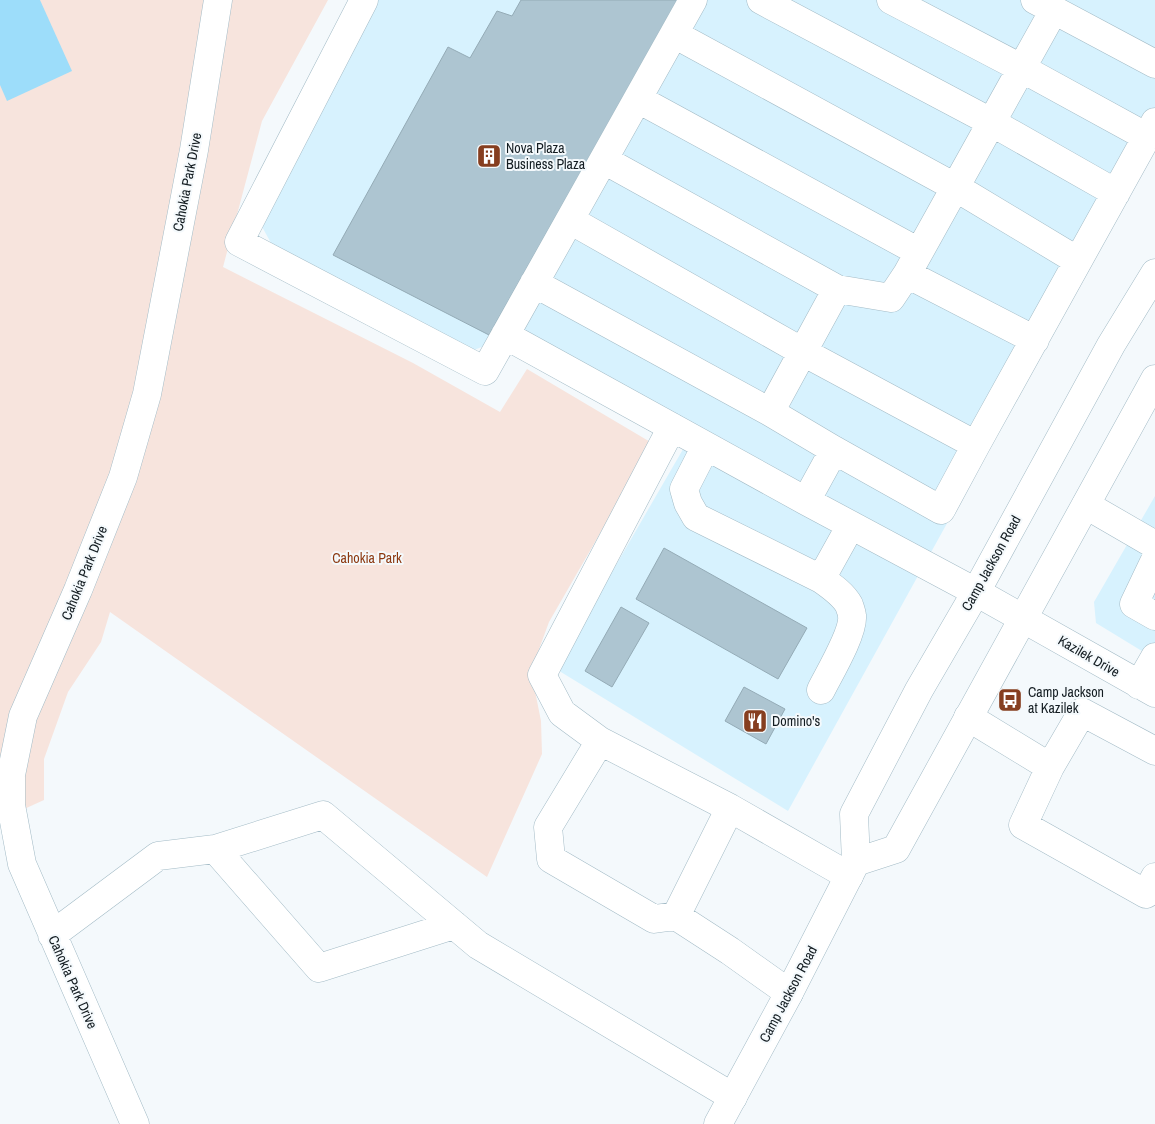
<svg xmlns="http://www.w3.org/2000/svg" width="1155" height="1124" font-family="'Archivo Narrow',sans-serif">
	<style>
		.built { fill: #d7f2fe }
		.green { fill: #f7e4dd }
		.water { fill: #9dddfa }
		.building { fill: #adc5d1; stroke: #94abb6 }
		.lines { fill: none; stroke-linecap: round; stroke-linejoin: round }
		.minor-casing { stroke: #a3bbc6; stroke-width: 29 }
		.major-casing { stroke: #a3bbc6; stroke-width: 29 }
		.minor { stroke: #fff; stroke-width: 28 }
		.major { stroke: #fff; stroke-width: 28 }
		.labels { text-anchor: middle; stroke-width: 4; stroke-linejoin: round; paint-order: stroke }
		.poi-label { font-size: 14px; fill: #131c21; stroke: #f4f9fc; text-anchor: start }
		.street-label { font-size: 14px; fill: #131c21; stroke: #f4f9fc }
		.park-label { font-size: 14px; fill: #8c3810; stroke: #f4f9fc }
	</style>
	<rect width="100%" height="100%" fill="#f4f9fc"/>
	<path class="built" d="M 352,0 L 1155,0 L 1155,147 L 788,811 L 556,669 L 697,425 L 522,331 L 474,350 L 271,243 L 260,223 Z
		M 1155,496 L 1155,659 L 1096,623 L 1094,602 Z"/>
	<path class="green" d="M 0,0 L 328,0 L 262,121 L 223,267 L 413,363 L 500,412 L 527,369 L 652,443 L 549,622 L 531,671 L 541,721 L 542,754 L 487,877 L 110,612 L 101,642 L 68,692 L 44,759 L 44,800 L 0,820 Z"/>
	<path class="water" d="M 0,0 L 40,0 L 72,71 L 7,101 L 0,85 Z"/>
	<path class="building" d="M 521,0 L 678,0 L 489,335 L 333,255 L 448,47 L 470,58 L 497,11 L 512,16 Z
		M 664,548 L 807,628 L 778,679 L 636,599 Z
		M 621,607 L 649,623 L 612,687 L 585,671 Z
		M 744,687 L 785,709 L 766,744 L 725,721 Z"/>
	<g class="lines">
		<defs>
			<path id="minor" d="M 364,0 L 239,242 L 485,371 L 693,0
				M 761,0 L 991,122 L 1116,193
				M 891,0 L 1021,68 L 1147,137
				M 1035,0 L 1155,64
				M 674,34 L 955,187 L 1078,261
				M 638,99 L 919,252
				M 604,160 L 837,289
				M 570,220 L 803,352 L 976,445
				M 534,283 L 770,412 L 834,450 L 941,510 L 976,445 L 1155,122
				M 505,335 L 806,501 L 976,592 L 1155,693
				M 1035,340 L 907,274 L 1054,10
				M 770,412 L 837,289 L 891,298 L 907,274
				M 672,427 L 542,675 L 562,713 L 600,741 L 730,808 L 849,876
				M 706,446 L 684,489 L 688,503 L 696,517 L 821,579 L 851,525
				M 806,501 L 834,450
				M 1086,505 L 1155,545
				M 1155,560 L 1134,604 L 1155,616
				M 821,579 C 831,586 843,594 849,605 C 850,608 852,613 852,616 C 854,632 829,674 821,690
				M 1139,685 L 1155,657
				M 968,717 L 1050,767 L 1023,825 L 1146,894 L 1155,877
				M 600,741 L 548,827 L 551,859 L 654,919 L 676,916 L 730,951 L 789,993
				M 1050,767 L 1082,712 L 1155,751
				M 215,849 L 319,968 L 454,925
				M 676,916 L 730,808
				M 52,935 L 158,856 L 215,849 L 323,815 L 478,945 L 733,1097
				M 135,1124 L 22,864 L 11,805 L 11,775 L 23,716 L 78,590 L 123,477 L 147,394 L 194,150 L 218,0"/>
			<path id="major" d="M 856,862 L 896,849 L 1155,379
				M 718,1124 L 789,993 L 856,862 L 854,814 L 919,690 L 976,592 L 1111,345 L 1155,273"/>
		</defs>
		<use href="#minor" class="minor-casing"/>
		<use href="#major" class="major-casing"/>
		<use href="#minor" class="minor"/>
		<use href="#major" class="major"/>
	</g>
	<defs>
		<symbol id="building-square" viewBox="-11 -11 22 22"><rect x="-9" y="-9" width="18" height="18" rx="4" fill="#863e1f" stroke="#f4f9fc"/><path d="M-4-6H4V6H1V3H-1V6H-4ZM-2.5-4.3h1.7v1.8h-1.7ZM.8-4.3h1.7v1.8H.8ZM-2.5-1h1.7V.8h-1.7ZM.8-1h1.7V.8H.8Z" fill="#fff"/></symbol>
		<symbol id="bus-square" viewBox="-11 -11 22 22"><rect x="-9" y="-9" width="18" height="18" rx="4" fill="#863e1f" stroke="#f4f9fc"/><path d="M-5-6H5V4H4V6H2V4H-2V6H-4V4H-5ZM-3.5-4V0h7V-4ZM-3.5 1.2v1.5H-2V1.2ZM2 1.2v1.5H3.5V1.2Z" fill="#fff"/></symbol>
		<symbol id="restaurant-square" viewBox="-11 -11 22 22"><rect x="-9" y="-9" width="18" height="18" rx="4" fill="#863e1f" stroke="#f4f9fc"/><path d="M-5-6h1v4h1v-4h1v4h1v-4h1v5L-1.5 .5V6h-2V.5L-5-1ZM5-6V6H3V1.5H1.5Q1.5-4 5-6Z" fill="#fff"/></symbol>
	</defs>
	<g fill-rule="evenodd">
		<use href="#building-square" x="475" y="142" width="28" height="28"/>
		<use href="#bus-square" x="996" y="686" width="28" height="28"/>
		<use href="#restaurant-square" x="741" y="707" width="28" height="28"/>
	</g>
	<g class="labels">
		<g class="poi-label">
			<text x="506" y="153">Nova Plaza<tspan x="506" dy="16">Business Plaza</tspan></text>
			<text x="1028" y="697">Camp Jackson<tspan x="1028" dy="16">at Kazilek</tspan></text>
			<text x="772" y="726">Domino's</text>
		</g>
		<g class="street-label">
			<text transform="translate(187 182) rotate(-79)" y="5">Cahokia Park Drive</text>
			<text transform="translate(991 563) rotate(-61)" y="5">Camp Jackson Road</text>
			<text transform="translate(84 573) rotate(-68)" y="5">Cahokia Park Drive</text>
			<text transform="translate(1089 656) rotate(30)" y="5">Kazilek Drive</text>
			<text transform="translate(73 982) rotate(66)" y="5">Cahokia Park Drive</text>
			<text transform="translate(788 994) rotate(-62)" y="5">Camp Jackson Road</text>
		</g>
		<g class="park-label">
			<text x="367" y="563">Cahokia Park</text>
		</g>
	</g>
</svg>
